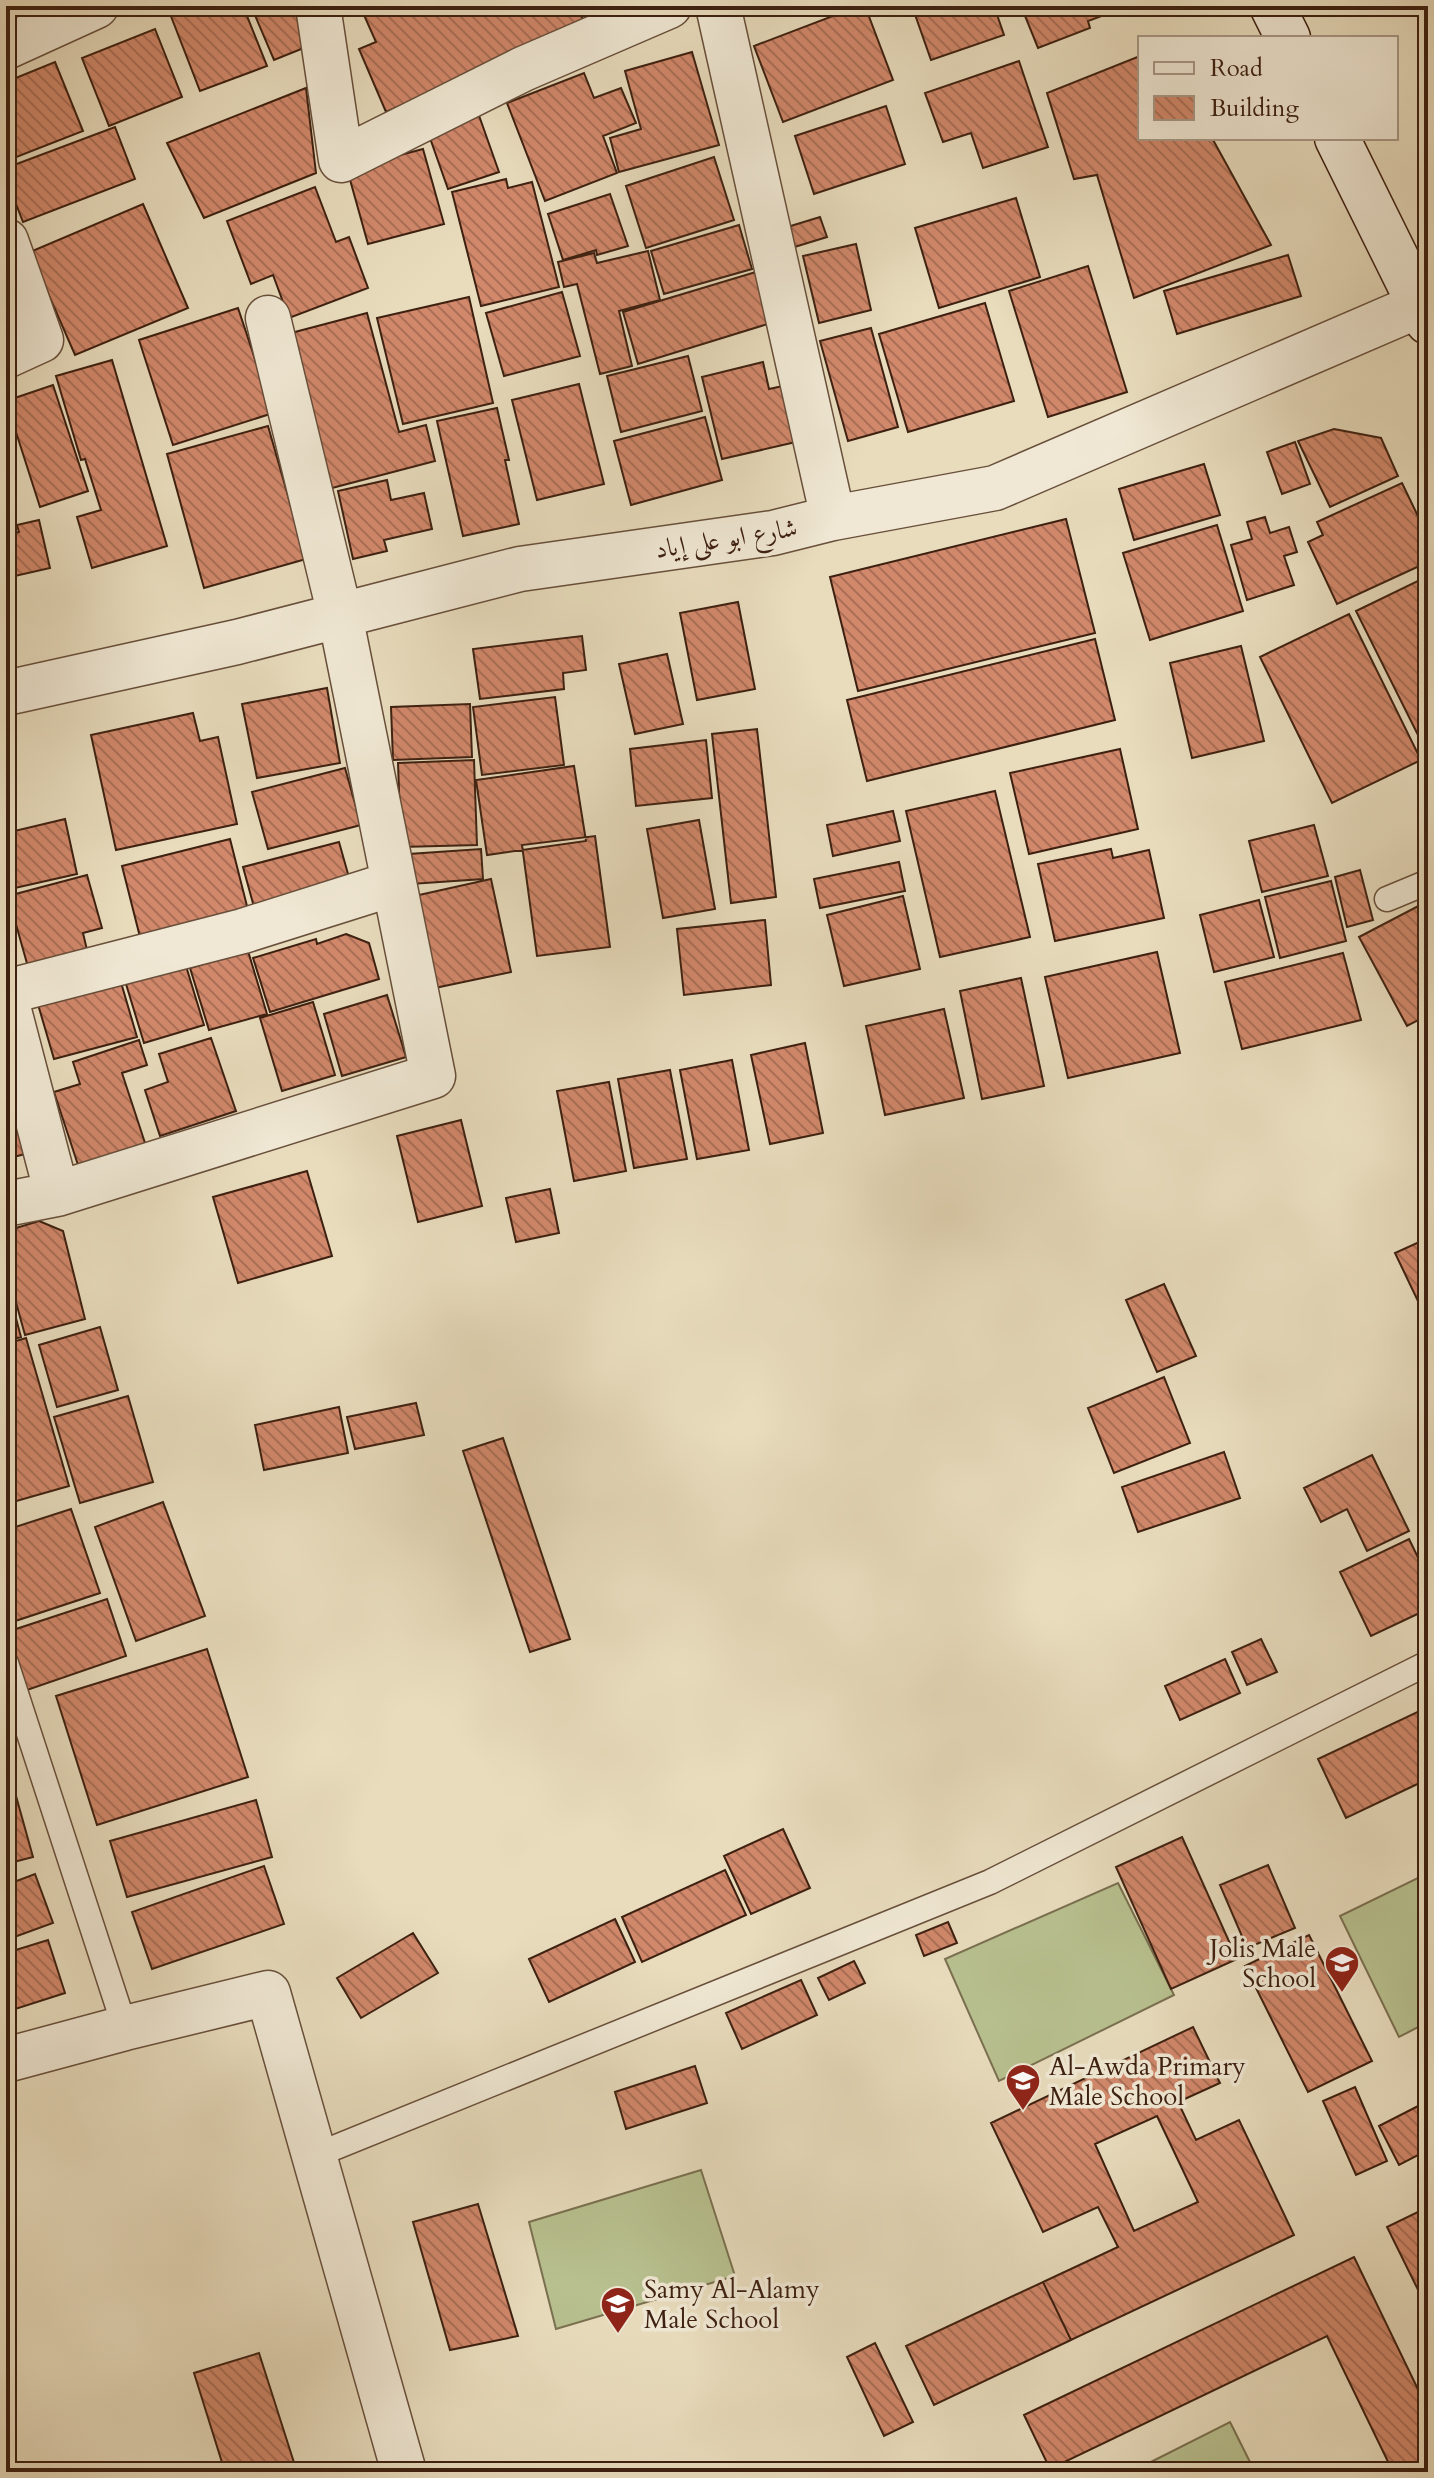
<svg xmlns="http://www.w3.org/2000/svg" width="1434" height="2478" font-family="Cardo,Amiri,serif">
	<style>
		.pitch { fill: #b8c08f; stroke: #7a7050; stroke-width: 2 }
		.building { fill: url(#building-back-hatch); stroke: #3d2010; stroke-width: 2; fill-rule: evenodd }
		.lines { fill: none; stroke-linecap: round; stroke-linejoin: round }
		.service-casing { stroke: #684f3b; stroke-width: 27 }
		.minor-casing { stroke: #684f3b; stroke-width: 47 }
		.secondary-casing { stroke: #3d2010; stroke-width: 47 }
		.service { stroke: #f0e8d4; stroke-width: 24 }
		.minor { stroke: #f0e8d4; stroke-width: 44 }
		.secondary { stroke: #f0e8d4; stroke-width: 44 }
		.labels { text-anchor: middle; stroke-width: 7; stroke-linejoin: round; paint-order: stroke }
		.street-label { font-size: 26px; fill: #3d2010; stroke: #f0e8d4 }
		.poi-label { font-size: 26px; fill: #3d2010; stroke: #f0e8d4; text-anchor: start }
	</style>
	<defs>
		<pattern id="building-back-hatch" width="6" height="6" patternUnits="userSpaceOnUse" patternTransform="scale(2)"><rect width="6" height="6" fill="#d1886b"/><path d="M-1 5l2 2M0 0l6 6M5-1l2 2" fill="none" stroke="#ab6f57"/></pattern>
	</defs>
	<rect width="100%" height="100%" fill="#e8dcbd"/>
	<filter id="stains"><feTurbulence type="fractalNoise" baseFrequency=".0025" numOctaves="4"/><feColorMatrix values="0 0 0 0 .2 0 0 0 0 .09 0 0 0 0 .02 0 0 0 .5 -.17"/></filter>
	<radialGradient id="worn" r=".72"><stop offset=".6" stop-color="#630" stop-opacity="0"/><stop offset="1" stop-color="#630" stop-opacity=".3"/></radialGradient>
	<path class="pitch" d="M 1428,1873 L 1428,2022 L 1399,2037 L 1340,1916 Z
		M 1118,1883 L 1174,1995 L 999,2081 L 945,1959 Z
		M 701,2170 L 735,2276 L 556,2329 L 529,2222 Z
		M 1230,2422 L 1255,2472 L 1131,2472 Z"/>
	<path class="building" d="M 167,6 L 243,6 L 267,66 L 200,91 Z
		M 251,6 L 310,6 L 316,43 L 274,60 Z
		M 360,6 L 577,6 L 586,26 L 386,112 L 359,49 L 376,42 Z
		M 751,6 L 775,6 L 755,15 Z
		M 859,6 L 865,6 L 893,80 L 783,122 L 754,46 Z
		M 912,6 L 994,6 L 1004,35 L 931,60 Z
		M 1021,6 L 1128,6 L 1088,21 L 1090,28 L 1038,48 Z
		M 155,29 L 182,97 L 109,126 L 82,58 Z
		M 692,52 L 719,145 L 619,172 L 610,138 L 641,129 L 625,71 Z
		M 1140,56 L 1140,138 L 1212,138 L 1271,245 L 1134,298 L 1097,175 L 1074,179 L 1047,93 Z
		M 1019,61 L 1048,147 L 983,168 L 971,133 L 943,142 L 925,93 Z
		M 55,62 L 83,131 L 6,161 L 6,82 Z
		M 584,73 L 594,98 L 621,88 L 636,123 L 603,136 L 617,173 L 545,201 L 507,103 Z
		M 306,88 L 316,173 L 204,218 L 167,143 Z
		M 886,106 L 905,164 L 814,194 L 795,136 Z
		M 476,107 L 499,172 L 448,189 L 425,124 Z
		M 115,127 L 135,179 L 23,222 L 6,178 L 6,168 Z
		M 423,149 L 444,224 L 368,244 L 347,169 Z
		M 714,157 L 734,220 L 646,248 L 626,186 Z
		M 506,179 L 508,188 L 532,182 L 559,287 L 481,306 L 452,192 Z
		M 315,187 L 336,242 L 349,237 L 368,288 L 289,318 L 273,275 L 251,284 L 227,221 Z
		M 610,194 L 628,246 L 597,255 L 596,250 L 563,260 L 548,214 Z
		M 1016,198 L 1040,277 L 939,308 L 915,228 Z
		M 143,204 L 188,308 L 75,355 L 30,252 Z
		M 820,217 L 827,237 L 788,249 L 781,229 Z
		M 739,225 L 752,269 L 664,294 L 651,251 Z
		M 856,244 L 871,310 L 819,323 L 803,256 Z
		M 648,251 L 660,300 L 619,311 L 632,366 L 600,374 L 577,284 L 564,287 L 558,262 L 594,253 L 597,263 Z
		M 1288,255 L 1301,296 L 1177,334 L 1164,291 Z
		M 1088,266 L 1127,392 L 1048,417 L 1009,291 Z
		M 759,271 L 774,322 L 638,364 L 623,312 Z
		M 562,292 L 580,356 L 504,376 L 486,313 Z
		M 469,297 L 493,403 L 403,424 L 377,318 Z
		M 985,303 L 1014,401 L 908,432 L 879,334 Z
		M 238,308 L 273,413 L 173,445 L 139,340 Z
		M 367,313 L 399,432 L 426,425 L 435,461 L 332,488 L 291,333 Z
		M 871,328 L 898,427 L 848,441 L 820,341 Z
		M 688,356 L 702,411 L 621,432 L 607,376 Z
		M 112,360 L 167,546 L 92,568 L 77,517 L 101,510 L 85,459 L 81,460 L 56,376 Z
		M 763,362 L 769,389 L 783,386 L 796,442 L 722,459 L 702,377 Z
		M 579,384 L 604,484 L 537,500 L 512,400 Z
		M 53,385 L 88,491 L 40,507 L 6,401 Z
		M 497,408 L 509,460 L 505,460 L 519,524 L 463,536 L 437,421 Z
		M 705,417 L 722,480 L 631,505 L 614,441 Z
		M 268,426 L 306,559 L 204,588 L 167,454 Z
		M 1334,429 L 1381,438 L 1398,476 L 1330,507 L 1298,441 Z
		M 1295,442 L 1310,484 L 1282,494 L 1267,452 Z
		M 1204,464 L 1220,515 L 1134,540 L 1119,489 Z
		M 387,480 L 391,500 L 424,493 L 432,529 L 384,540 L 387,551 L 353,559 L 338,491 Z
		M 1402,483 L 1428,537 L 1428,562 L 1337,604 L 1308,542 L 1323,535 L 1317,522 Z
		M 6,487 L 15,526 L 6,528 Z
		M 1265,517 L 1270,533 L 1289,527 L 1297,552 L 1284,556 L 1294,585 L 1247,600 L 1231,545 L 1252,539 L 1247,522 Z
		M 1066,519 L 1095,633 L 858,691 L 830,577 Z
		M 39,520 L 50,568 L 6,578 L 6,535 L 19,532 L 17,525 Z
		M 1217,525 L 1243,611 L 1150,640 L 1123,553 Z
		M 1428,576 L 1428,755 L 1356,611 Z
		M 738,602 L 755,689 L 697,700 L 680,613 Z
		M 1349,614 L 1421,760 L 1332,803 L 1260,657 Z
		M 582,636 L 586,670 L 563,673 L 564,689 L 480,699 L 473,649 Z
		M 1095,639 L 1115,720 L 867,781 L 847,700 Z
		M 1241,646 L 1264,741 L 1192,758 L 1170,663 Z
		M 667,654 L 683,724 L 635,734 L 619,664 Z
		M 327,688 L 340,763 L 257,778 L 242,704 Z
		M 555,697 L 564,765 L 482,775 L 473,707 Z
		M 470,704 L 472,757 L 393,760 L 391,707 Z
		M 193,713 L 200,741 L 218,737 L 237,824 L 116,850 L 91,735 Z
		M 757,729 L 776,897 L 731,903 L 712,734 Z
		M 706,740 L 712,798 L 636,806 L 630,749 Z
		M 1120,749 L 1138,829 L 1029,854 L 1010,773 Z
		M 474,760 L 477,845 L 401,847 L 398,763 Z
		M 574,766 L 586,841 L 487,855 L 476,780 Z
		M 345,768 L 361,825 L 268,849 L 252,792 Z
		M 995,791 L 1030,937 L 940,957 L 906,811 Z
		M 893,811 L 900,841 L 833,856 L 827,825 Z
		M 65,819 L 77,874 L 6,890 L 6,833 Z
		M 699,820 L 715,909 L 663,918 L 647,829 Z
		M 1314,825 L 1328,876 L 1262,892 L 1249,841 Z
		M 595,836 L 610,947 L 537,956 L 522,845 Z
		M 230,839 L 248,910 L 140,937 L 122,866 Z
		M 339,842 L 350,881 L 254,907 L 243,867 Z
		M 481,849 L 483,879 L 411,884 L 409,854 Z
		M 1111,849 L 1113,858 L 1149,850 L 1164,918 L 1055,941 L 1038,864 Z
		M 899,862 L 905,891 L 820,908 L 814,879 Z
		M 1360,870 L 1373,920 L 1347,927 L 1335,877 Z
		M 87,875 L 102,928 L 83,933 L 87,950 L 28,967 L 8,896 Z
		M 491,879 L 511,972 L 430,989 L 410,897 Z
		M 1331,881 L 1346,941 L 1280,958 L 1265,897 Z
		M 903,896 L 920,969 L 844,986 L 827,915 Z
		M 1259,900 L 1274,957 L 1214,972 L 1200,915 Z
		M 1428,901 L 1428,1015 L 1407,1026 L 1359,937 Z
		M 765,920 L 771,985 L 684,995 L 677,929 Z
		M 346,934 L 369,943 L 379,979 L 270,1012 L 253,958 L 316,939 L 317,944 Z
		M 248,951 L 267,1014 L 209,1030 L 190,968 Z
		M 1157,952 L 1180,1053 L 1068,1078 L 1045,977 Z
		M 1343,953 L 1361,1020 L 1242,1049 L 1225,982 Z
		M 186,966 L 204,1025 L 144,1043 L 126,984 Z
		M 1021,978 L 1044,1086 L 982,1099 L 960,991 Z
		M 120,979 L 137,1037 L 54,1059 L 37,1001 Z
		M 387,995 L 406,1057 L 342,1076 L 324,1014 Z
		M 313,1002 L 335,1075 L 282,1091 L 260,1018 Z
		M 944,1009 L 964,1098 L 885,1115 L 866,1026 Z
		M 211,1038 L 236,1111 L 160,1136 L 145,1090 L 168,1082 L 159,1054 Z
		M 139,1040 L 147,1065 L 122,1073 L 147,1149 L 80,1171 L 54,1092 L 80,1084 L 73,1062 Z
		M 805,1043 L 823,1133 L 770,1144 L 751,1055 Z
		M 732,1060 L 749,1150 L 697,1159 L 680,1070 Z
		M 670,1070 L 687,1159 L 634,1168 L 618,1079 Z
		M 609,1082 L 626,1171 L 574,1181 L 557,1091 Z
		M 6,1089 L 25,1154 L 6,1159 Z
		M 461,1120 L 482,1206 L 418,1222 L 397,1136 Z
		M 307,1171 L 332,1256 L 238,1283 L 213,1197 Z
		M 550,1189 L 559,1233 L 516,1242 L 506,1198 Z
		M 39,1221 L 63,1231 L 85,1319 L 25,1335 L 6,1266 L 6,1231 Z
		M 1428,1238 L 1428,1322 L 1395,1253 Z
		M 6,1281 L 21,1337 L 6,1341 Z
		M 1164,1284 L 1196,1356 L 1157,1372 L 1126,1300 Z
		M 100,1327 L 118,1390 L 57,1407 L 39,1345 Z
		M 26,1338 L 69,1486 L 6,1504 L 6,1344 Z
		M 1164,1377 L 1190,1443 L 1114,1473 L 1088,1408 Z
		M 128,1396 L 153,1482 L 80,1503 L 54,1417 Z
		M 416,1403 L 424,1435 L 355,1449 L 347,1417 Z
		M 339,1407 L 348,1453 L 264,1470 L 255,1425 Z
		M 503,1438 L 570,1639 L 530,1652 L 463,1451 Z
		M 1224,1452 L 1240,1498 L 1138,1532 L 1122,1487 Z
		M 1372,1455 L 1409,1531 L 1367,1551 L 1347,1509 L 1321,1522 L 1304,1488 Z
		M 163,1502 L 205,1616 L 136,1641 L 95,1527 Z
		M 71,1509 L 100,1593 L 6,1624 L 6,1530 Z
		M 1409,1539 L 1428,1578 L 1428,1609 L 1371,1636 L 1340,1572 Z
		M 107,1599 L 126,1656 L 27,1690 L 7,1632 Z
		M 1261,1639 L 1277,1672 L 1247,1685 L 1232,1652 Z
		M 207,1649 L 248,1777 L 97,1825 L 56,1696 Z
		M 1225,1659 L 1240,1693 L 1180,1720 L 1165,1686 Z
		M 1428,1707 L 1428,1779 L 1346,1818 L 1318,1759 Z
		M 6,1760 L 33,1857 L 6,1864 Z
		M 256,1800 L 272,1857 L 127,1897 L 110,1841 Z
		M 783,1829 L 810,1888 L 751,1914 L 724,1856 Z
		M 1182,1837 L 1237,1959 L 1171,1989 L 1116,1867 Z
		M 1268,1865 L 1295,1928 L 1247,1948 L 1220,1885 Z
		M 264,1866 L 284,1924 L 152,1969 L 132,1912 Z
		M 725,1870 L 746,1915 L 642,1962 L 622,1917 Z
		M 35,1874 L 53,1923 L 6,1940 L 6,1885 Z
		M 615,1919 L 635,1962 L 549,2002 L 529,1959 Z
		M 948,1922 L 957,1943 L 924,1956 L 916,1935 Z
		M 413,1933 L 438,1973 L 361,2018 L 337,1978 Z
		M 1309,1935 L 1372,2061 L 1308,2092 L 1245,1966 Z
		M 48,1940 L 65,1993 L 6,2012 L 6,1953 Z
		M 854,1961 L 865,1983 L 829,2000 L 818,1978 Z
		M 801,1980 L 817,2015 L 742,2049 L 726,2013 Z
		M 1193,2027 L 1220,2083 L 1178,2102 L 1196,2140 L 1239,2120 L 1294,2235 L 1071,2340 L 1043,2282 L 1118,2247 L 1098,2207 L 1043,2232 L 991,2123 ZM 1157,2116 L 1198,2202 L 1134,2231 L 1095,2144 Z
		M 695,2066 L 707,2103 L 626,2129 L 615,2092 Z
		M 1355,2087 L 1387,2161 L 1356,2175 L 1323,2101 Z
		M 1428,2101 L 1428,2150 L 1399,2165 L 1379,2126 Z
		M 478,2204 L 518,2336 L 450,2350 L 413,2222 Z
		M 1428,2207 L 1428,2310 L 1387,2227 Z
		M 1354,2257 L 1428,2410 L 1428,2472 L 1393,2472 L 1327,2336 L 1050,2469 L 1024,2415 Z
		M 1043,2282 L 1071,2340 L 934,2405 L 906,2346 Z
		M 875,2343 L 913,2422 L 884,2436 L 847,2357 Z
		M 259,2353 L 297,2472 L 225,2472 L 194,2373 Z"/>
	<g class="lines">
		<defs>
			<path id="service" d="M 1387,899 L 1428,882
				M 6,1663 L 125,2028
				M 314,2156 L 990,1882 L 1428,1663"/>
			<path id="minor" d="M 318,6 L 341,160 L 523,69 L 669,6
				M 718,6 L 833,518
				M 6,47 L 96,6
				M 6,241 L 41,340 L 6,356
				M 6,693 L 237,642 L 520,569 L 773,533 L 833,518 L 995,488 L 1420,305
				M 6,992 L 243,931 L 392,884
				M 6,999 L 57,1194
				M 6,1204 L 57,1194 L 433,1076 L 340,615 L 268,318
				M 6,2060 L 125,2028 L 268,1993 L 404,2472"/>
			<path id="secondary" d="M 1272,6 L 1288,38
				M 1337,138 L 1428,322"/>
		</defs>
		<use href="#service" class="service-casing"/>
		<use href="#minor" class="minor-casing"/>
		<use href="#secondary" class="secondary-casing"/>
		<use href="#service" class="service"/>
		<use href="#minor" class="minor"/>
		<use href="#secondary" class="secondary"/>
	</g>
	<defs>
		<symbol id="school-pin" viewBox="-11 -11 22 30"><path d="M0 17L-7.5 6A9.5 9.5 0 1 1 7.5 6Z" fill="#8f2418" stroke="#f0e8d4"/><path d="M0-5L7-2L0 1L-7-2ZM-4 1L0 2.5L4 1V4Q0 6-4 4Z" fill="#fff"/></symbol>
	</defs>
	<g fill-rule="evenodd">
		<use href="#school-pin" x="1322" y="1943" width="40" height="54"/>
		<use href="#school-pin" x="1003" y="2061" width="40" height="54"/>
		<use href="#school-pin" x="598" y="2284" width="40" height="54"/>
	</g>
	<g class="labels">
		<g class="street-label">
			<text transform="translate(726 538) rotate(-9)" y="9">شارع ابو على إياد</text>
		</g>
		<g class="poi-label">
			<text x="1316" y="1957" text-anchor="end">Jolis Male<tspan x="1316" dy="30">School</tspan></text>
			<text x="1049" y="2075">Al-Awda Primary<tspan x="1049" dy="30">Male School</tspan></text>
			<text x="644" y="2298">Samy Al-Alamy<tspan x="644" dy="30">Male School</tspan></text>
		</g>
	</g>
	<rect width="1434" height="2478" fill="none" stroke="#e8dcbd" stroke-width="32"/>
	<rect x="8" y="8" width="1418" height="2462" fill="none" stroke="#3d2010" stroke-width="4"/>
	<rect x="16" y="16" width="1402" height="2446" fill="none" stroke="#3d2010" stroke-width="2"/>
	<rect x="1138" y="36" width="260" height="104" fill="#f0e8d4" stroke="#a89886" stroke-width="2"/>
	<rect x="1154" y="62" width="40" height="12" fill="#f0e8d4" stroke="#a89886" stroke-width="2"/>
	<text x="1210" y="76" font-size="24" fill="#3d2010">Road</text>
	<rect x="1154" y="96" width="40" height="24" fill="url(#building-back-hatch)" stroke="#a89886" stroke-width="2"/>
	<text x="1210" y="116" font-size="24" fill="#3d2010">Building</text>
	<rect width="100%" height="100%" filter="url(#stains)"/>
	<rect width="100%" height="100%" fill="url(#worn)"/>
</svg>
